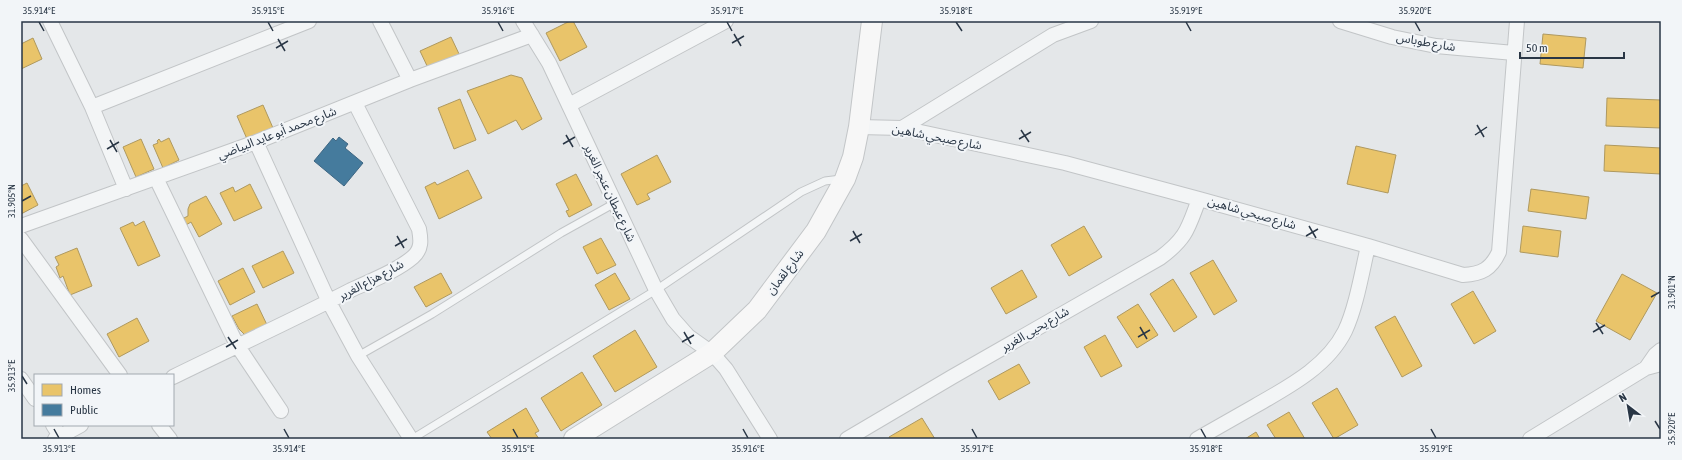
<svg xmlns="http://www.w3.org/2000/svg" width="1682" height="460" font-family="'Asap Condensed','Noto Sans Arabic',sans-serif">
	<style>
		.homes { fill: #e9c46a; stroke: #af995f }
		.public { fill: #457b9d; stroke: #3d6683 }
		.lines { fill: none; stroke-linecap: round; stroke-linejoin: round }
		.lane-casing { stroke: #c2c5c7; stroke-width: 9 }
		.street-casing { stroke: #c2c5c7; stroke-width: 16 }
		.secondary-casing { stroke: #c2c5c7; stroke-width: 22 }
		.lane { stroke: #f3f5f6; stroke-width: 7 }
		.street { stroke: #f3f5f6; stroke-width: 14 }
		.secondary { stroke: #f7f7f7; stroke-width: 20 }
		.ticks { fill: none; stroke: #293645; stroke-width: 1.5 }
		.labels { text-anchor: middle; stroke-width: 4; stroke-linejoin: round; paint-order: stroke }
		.street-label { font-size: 12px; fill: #293645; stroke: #f2f5f8 }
		.neatline { fill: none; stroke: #293645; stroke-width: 1.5 }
		.ticks-label { font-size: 10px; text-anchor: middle; fill: #293645 }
	</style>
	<rect width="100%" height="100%" fill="#e4e7e9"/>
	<path class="homes" d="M 570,21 L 573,21 L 587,47 L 560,61 L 546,33 Z
		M 1543,34 L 1586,38 L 1583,68 L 1540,64 Z
		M 451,37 L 460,56 L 429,70 L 420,51 Z
		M 33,38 L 42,59 L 21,69 L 21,44 Z
		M 511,75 L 522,78 L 542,119 L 522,130 L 516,120 L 488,134 L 467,91 Z
		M 1607,98 L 1661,100 L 1661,128 L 1606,126 Z
		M 460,99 L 476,140 L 454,149 L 438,108 Z
		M 263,105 L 273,128 L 247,139 L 237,116 Z
		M 169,138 L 179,160 L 163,168 L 153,145 L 158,143 L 157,141 L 159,139 L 161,142 Z
		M 141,139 L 154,169 L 136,177 L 123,147 Z
		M 1605,145 L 1661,148 L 1661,174 L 1604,171 Z
		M 1356,146 L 1396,155 L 1388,193 L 1347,184 Z
		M 657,155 L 671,182 L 647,194 L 650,199 L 637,205 L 621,174 Z
		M 468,170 L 482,198 L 439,219 L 425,187 L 435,182 L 437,185 Z
		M 576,174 L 592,205 L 569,217 L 566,211 L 569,210 L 556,184 Z
		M 27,183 L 38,205 L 21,214 L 21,186 Z
		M 250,184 L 262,208 L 234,221 L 220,193 L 233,187 L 235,192 Z
		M 1531,189 L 1589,197 L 1586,219 L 1528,211 Z
		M 206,196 L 222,224 L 199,237 L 191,222 L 186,225 L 184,221 L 184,218 L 188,216 L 188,209 L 190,204 Z
		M 144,221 L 160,256 L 138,266 L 120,228 L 133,222 L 135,226 Z
		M 1084,226 L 1102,257 L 1069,276 L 1051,245 Z
		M 1523,226 L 1561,231 L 1558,257 L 1520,252 Z
		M 601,238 L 616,265 L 597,274 L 583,247 Z
		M 77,248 L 92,286 L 70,295 L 63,276 L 60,278 L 56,267 L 59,265 L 55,257 Z
		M 283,251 L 294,273 L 263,288 L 252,266 Z
		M 1213,260 L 1237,301 L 1214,315 L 1190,273 Z
		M 243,268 L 255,292 L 230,305 L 218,281 Z
		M 1022,270 L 1037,297 L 1006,314 L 991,288 Z
		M 441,273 L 452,293 L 426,307 L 414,287 Z
		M 615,273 L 630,299 L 609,310 L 595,285 Z
		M 1622,274 L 1657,293 L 1630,340 L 1596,321 Z
		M 1173,279 L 1197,317 L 1174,332 L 1150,294 Z
		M 1473,291 L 1496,331 L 1474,344 L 1451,304 Z
		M 257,304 L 268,327 L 247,337 L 239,329 L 232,316 Z
		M 1138,304 L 1158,335 L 1137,348 L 1117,317 Z
		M 1395,316 L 1422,366 L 1402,377 L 1375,327 Z
		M 137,318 L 149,341 L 119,357 L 107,334 Z
		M 635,330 L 657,367 L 615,392 L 593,356 Z
		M 1105,335 L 1122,366 L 1101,377 L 1084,347 Z
		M 1019,364 L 1030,383 L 999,400 L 988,381 Z
		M 582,372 L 602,405 L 561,431 L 541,398 Z
		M 1337,388 L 1358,425 L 1334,439 L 1312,403 Z
		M 526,408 L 539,431 L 535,433 L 539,439 L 492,439 L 487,432 Z
		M 1289,412 L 1305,439 L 1276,439 L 1267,425 Z
		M 922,418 L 935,439 L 890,439 L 889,437 Z
		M 1256,432 L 1260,439 L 1245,439 Z"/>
	<path class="public" d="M 339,137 L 348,144 L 345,148 L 363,163 L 344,186 L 314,161 L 333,138 L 336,141 Z"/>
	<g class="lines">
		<defs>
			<path id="lane" d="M 358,356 L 432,314 L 561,233 L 615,203
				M 412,439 L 656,290 L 801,192 L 825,181 L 841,179"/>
			<path id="street" d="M 50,21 L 92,107 L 126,189
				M 380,21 L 410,80
				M 523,21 L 549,63 L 656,290 L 673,319 L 688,336 L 712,353 L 726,369 L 770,439
				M 1340,21 L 1392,37 L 1436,46 L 1514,53
				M 569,105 L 726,21
				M 92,107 L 309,21
				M 859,127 L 902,128 L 1065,163 L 1199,199 L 1368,246 L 1463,275 C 1482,274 1491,269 1499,252 L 1517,21
				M 902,128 L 1053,35 L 1091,21
				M 256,142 L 329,302 L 358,356 L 411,439
				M 156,178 L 237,345 L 281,411
				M 21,226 L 256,142 L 410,80 L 532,35
				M 21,239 L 120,375
				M 1646,368 L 1655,355 L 1661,350
				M 173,377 C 232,348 293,320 351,290 C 370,281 397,271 413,257 C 422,249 421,240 419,229 L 355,103
				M 21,379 L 35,399
				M 53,425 L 60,436
				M 159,425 L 170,439
				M 55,439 L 81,425
				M 847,439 L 952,377 L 1160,258 C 1187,238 1188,228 1199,199
				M 1197,439 C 1216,428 1236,417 1255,406 C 1288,387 1327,367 1345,331 C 1356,308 1362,272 1368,246
				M 1530,439 L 1646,368 L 1661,364"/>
			<path id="secondary" d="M 574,439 L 712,353 L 757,310 L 816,231 L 845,179 L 853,157 L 859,127 L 872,21"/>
		</defs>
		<use href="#lane" class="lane-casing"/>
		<use href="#street" class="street-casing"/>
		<use href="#secondary" class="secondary-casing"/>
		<use href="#lane" class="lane"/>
		<use href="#street" class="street"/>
		<use href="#secondary" class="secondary"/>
	</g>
	<path class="ticks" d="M 39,22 L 44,31M 268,22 L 273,31M 498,22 L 503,31M 727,22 L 732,31M 956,22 L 962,31M 1186,22 L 1191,31M 1415,22 L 1420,31M 734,34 L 741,46M 278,39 L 285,51M 732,43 L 744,36M 276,48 L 288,41M 1477,125 L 1484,137M 1021,130 L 1029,142M 566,135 L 573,147M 1475,135 L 1487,127M 1019,139 L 1031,132M 110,140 L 117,152M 563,144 L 575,137M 107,149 L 119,142M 22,201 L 31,196M 1309,226 L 1316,238M 853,231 L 860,243M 397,236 L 404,248M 1306,236 L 1318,229M 850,241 L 862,234M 395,246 L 407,239M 1651,297 L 1660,292M 1596,323 L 1603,334M 1140,327 L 1147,339M 684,332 L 691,344M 1593,332 L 1605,325M 228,337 L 236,349M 1138,337 L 1150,330M 682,342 L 694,335M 226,347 L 238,340M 22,376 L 27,384M 1655,421 L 1660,429M 54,429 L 59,438M 284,429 L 289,438M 513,429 L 518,438M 743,429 L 748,438M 972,429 L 977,438M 1201,429 L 1206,438M 1431,429 L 1436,438"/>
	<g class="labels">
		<g class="street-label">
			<text transform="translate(1426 42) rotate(10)" y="4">شارع طوباس</text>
			<text transform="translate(277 133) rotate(-21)" y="4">شارع محمد أبو عايد البياضي</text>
			<text transform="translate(937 137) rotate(11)" y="4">شارع صبحي شاهين</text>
			<text transform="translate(610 193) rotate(65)" y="4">شارع عبطان عنجر الغرير</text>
			<text transform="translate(1252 213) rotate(16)" y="4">شارع صبحي شاهين</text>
			<text transform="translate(785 272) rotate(-53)" y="4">شارع لقمان</text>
			<text transform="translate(371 280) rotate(-28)" y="4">شارع هزاع الغرير</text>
			<text transform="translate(1035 329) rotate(-30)" y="4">شارع يحيى الغرير</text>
		</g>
	</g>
	<rect width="1682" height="460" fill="none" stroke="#f2f5f8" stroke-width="44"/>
	<rect x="34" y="374" width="140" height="52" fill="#f2f5f8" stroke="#a2a9b0"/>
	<rect x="42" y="384" width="20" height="12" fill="#e9c46a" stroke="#a2a9b0"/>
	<text x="70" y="394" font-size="12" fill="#293645">Homes</text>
	<rect x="42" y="404" width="20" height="12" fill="#457b9d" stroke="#a2a9b0"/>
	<text x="70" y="414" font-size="12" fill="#293645">Public</text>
	<g transform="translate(1628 406) rotate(329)" stroke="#f2f5f8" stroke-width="3" paint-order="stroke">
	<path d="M0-3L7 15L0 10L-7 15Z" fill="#293645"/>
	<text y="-6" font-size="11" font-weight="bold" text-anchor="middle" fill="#293645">N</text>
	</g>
	<path d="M1520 52v6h104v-6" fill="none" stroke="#293645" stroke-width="2"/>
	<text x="1526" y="52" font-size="12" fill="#293645" stroke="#f2f5f8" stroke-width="3" paint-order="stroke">50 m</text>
	<rect x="22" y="22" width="1638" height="416" class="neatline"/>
	<g class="ticks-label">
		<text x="39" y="14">35.914°E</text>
		<text x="268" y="14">35.915°E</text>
		<text x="498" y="14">35.916°E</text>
		<text x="727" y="14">35.917°E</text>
		<text x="956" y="14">35.918°E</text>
		<text x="1186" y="14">35.919°E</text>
		<text x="1415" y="14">35.920°E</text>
		<text transform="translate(11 201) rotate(-90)" y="4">31.905°N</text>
		<text transform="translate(1671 292) rotate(-90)" y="4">31.901°N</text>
		<text transform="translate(11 376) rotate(-90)" y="4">35.913°E</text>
		<text transform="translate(1671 429) rotate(-90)" y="4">35.920°E</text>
		<text x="59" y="452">35.913°E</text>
		<text x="289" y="452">35.914°E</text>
		<text x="518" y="452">35.915°E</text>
		<text x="748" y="452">35.916°E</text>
		<text x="977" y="452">35.917°E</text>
		<text x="1206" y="452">35.918°E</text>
		<text x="1436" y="452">35.919°E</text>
	</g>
</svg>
